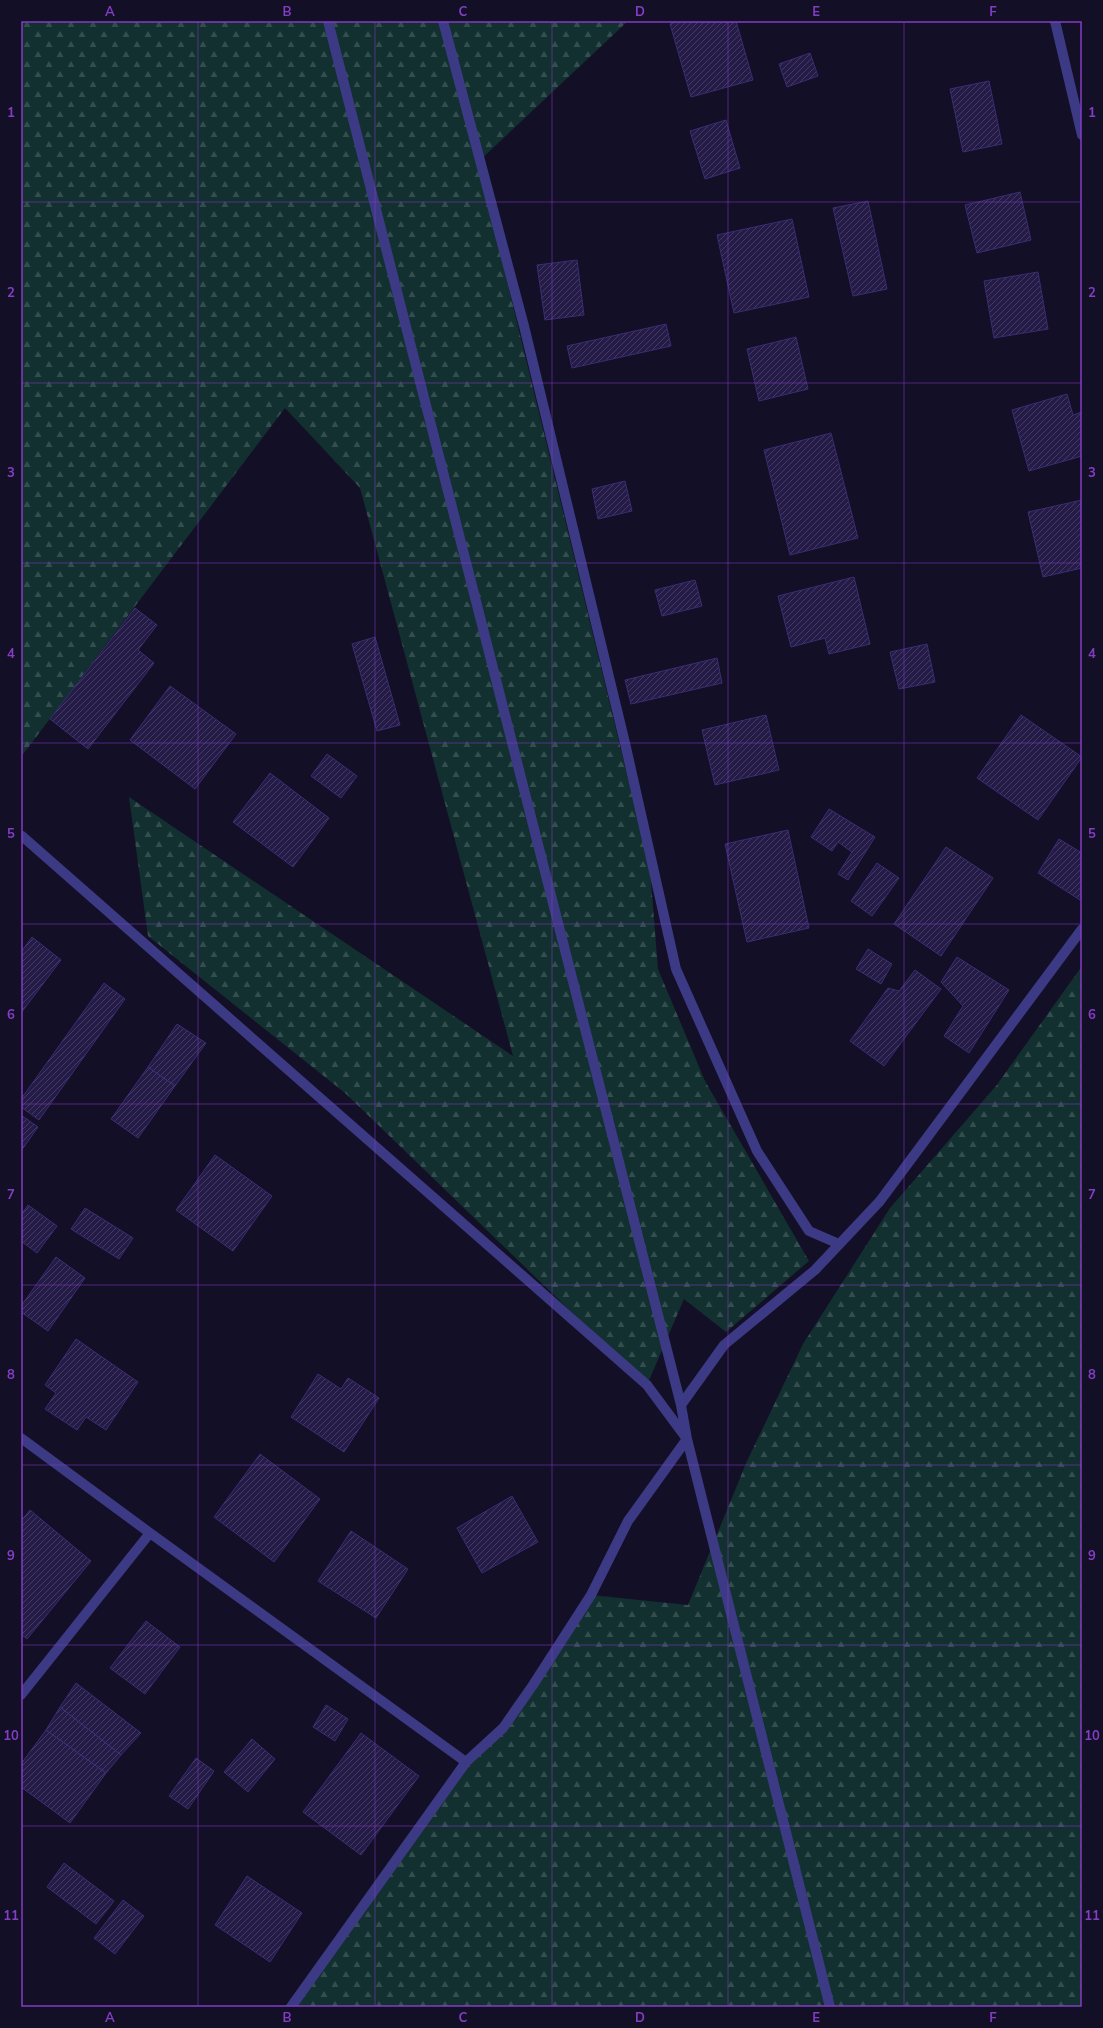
<svg xmlns="http://www.w3.org/2000/svg" width="1103" height="2028" font-family="Mulish,sans-serif">
	<style>
		.forest { fill: url(#forest-firs) }
		.building { fill: url(#building-hatch); stroke: #3b2d73 }
		.lines { fill: none; stroke-linecap: round; stroke-linejoin: round }
		.street { stroke: #3d3a85; stroke-width: 10 }
		.grid { fill: none; stroke: #843dc5; stroke-width: 1; stroke-opacity: 0.55 }
		.neatline { fill: none; stroke: #843dc5; stroke-width: 1.5 }
		.grid-label { font-size: 13px; text-anchor: middle; font-weight: bold; fill: #843dc5 }
	</style>
	<defs>
		<pattern id="forest-firs" width="22" height="20" patternUnits="userSpaceOnUse"><rect width="22" height="20" fill="#12302f"/><path d="M5 1l3.5 6h-7zM16 11l3.5 6h-7z" fill="#344d4e"/></pattern>
		<pattern id="building-hatch" width="6" height="6" patternUnits="userSpaceOnUse"><rect width="6" height="6" fill="#241b47"/><path d="M-1 1l2-2M0 6l6-6M5 7l2-2" fill="none" stroke="#433b63"/></pattern>
	</defs>
	<rect width="100%" height="100%" fill="#130f26"/>
	<path class="forest" d="M 21,21 L 628,21 L 478,162 L 650,869 L 658,969 L 705,1081 L 809,1261 L 726,1332 L 684,1299 L 647,1385 L 345,1093 L 148,936 L 129,797 L 513,1056 L 360,488 L 285,408 L 21,757 Z
		M 1082,966 L 1082,2007 L 291,2007 L 466,1762 L 503,1728 L 591,1595 L 688,1605 L 747,1461 L 803,1344 L 890,1208 L 996,1086 Z"/>
	<path class="building" d="M 679,21 L 736,21 L 753,80 L 691,97 L 670,24 Z
		M 810,53 L 818,76 L 787,87 L 779,64 Z
		M 989,81 L 1002,144 L 963,152 L 950,89 Z
		M 726,120 L 740,168 L 705,179 L 690,131 Z
		M 1020,192 L 1031,240 L 977,253 L 965,205 Z
		M 868,201 L 887,289 L 853,296 L 833,208 Z
		M 792,219 L 809,297 L 734,313 L 717,235 Z
		M 577,260 L 584,315 L 545,320 L 537,265 Z
		M 1038,272 L 1048,329 L 994,338 L 984,281 Z
		M 666,324 L 671,346 L 572,368 L 567,346 Z
		M 796,337 L 808,389 L 759,401 L 747,349 Z
		M 1067,394 L 1073,415 L 1082,412 L 1082,456 L 1029,471 L 1012,410 Z
		M 831,433 L 858,538 L 790,555 L 764,450 Z
		M 625,481 L 632,511 L 598,519 L 592,489 Z
		M 1082,500 L 1082,568 L 1043,577 L 1028,512 Z
		M 854,577 L 870,644 L 829,654 L 825,638 L 791,647 L 778,596 Z
		M 695,580 L 702,606 L 662,616 L 655,590 Z
		M 135,608 L 157,625 L 138,650 L 154,663 L 88,749 L 50,719 Z
		M 375,637 L 400,725 L 377,731 L 352,644 Z
		M 927,644 L 935,682 L 899,689 L 890,652 Z
		M 717,658 L 722,683 L 631,704 L 625,680 Z
		M 170,686 L 236,734 L 195,789 L 130,740 Z
		M 766,715 L 779,770 L 715,785 L 702,730 Z
		M 1021,715 L 1082,757 L 1038,820 L 977,778 Z
		M 327,754 L 357,776 L 341,798 L 311,776 Z
		M 270,773 L 329,818 L 293,867 L 233,822 Z
		M 829,809 L 875,837 L 848,880 L 838,874 L 852,852 L 838,842 L 832,851 L 811,837 Z
		M 788,830 L 809,928 L 747,942 L 725,844 Z
		M 1059,839 L 1082,853 L 1082,896 L 1080,900 L 1038,873 Z
		M 946,847 L 993,878 L 941,956 L 894,924 Z
		M 877,863 L 899,878 L 872,916 L 851,901 Z
		M 32,937 L 61,960 L 21,1013 L 21,952 Z
		M 868,949 L 892,964 L 881,984 L 856,969 Z
		M 957,957 L 1009,990 L 969,1053 L 944,1036 L 963,1006 L 941,982 Z
		M 915,970 L 941,989 L 884,1066 L 850,1041 L 888,988 L 899,991 Z
		M 104,983 L 125,999 L 39,1120 L 21,1107 L 21,1099 Z
		M 177,1024 L 206,1043 L 175,1086 L 148,1067 Z
		M 148,1067 L 175,1086 L 138,1138 L 111,1119 Z
		M 21,1115 L 38,1127 L 21,1151 Z
		M 215,1155 L 272,1196 L 233,1251 L 176,1210 Z
		M 28,1205 L 57,1226 L 37,1253 L 21,1241 L 21,1215 Z
		M 85,1208 L 133,1238 L 119,1259 L 71,1229 Z
		M 56,1257 L 85,1278 L 48,1331 L 21,1312 L 21,1306 Z
		M 76,1339 L 138,1382 L 106,1430 L 86,1417 L 77,1430 L 45,1409 L 56,1393 L 45,1385 Z
		M 318,1374 L 341,1389 L 348,1378 L 379,1398 L 344,1452 L 291,1417 Z
		M 260,1454 L 320,1499 L 274,1562 L 214,1517 Z
		M 512,1496 L 538,1542 L 482,1573 L 457,1528 Z
		M 30,1510 L 91,1561 L 27,1639 L 21,1634 L 21,1521 Z
		M 351,1531 L 408,1569 L 376,1618 L 318,1581 Z
		M 146,1621 L 180,1647 L 145,1694 L 110,1668 Z
		M 76,1683 L 141,1733 L 121,1755 L 60,1707 Z
		M 326,1705 L 348,1719 L 335,1741 L 313,1727 Z
		M 60,1707 L 121,1755 L 106,1773 L 46,1730 Z
		M 46,1730 L 106,1773 L 70,1823 L 21,1787 L 21,1764 Z
		M 361,1733 L 419,1776 L 361,1855 L 303,1812 Z
		M 252,1739 L 275,1759 L 248,1792 L 224,1772 Z
		M 196,1758 L 214,1771 L 188,1809 L 169,1796 Z
		M 64,1863 L 114,1901 L 96,1924 L 47,1887 Z
		M 247,1876 L 302,1913 L 270,1962 L 215,1925 Z
		M 123,1900 L 144,1916 L 115,1954 L 94,1938 Z"/>
	<g class="lines">
		<path class="street" d="M 328,21 L 681,1405 L 687,1439 L 830,2007
			M 443,21 L 524,326 L 625,743 L 676,969 L 757,1151 L 809,1231 L 839,1244
			M 1055,21 L 1082,135
			M 22,836 L 647,1385 L 687,1439 L 628,1521 L 591,1595 L 533,1685 L 503,1728 L 466,1762 L 291,2007
			M 681,1405 L 724,1345 L 815,1270 L 880,1201 L 1082,929
			M 21,1438 L 150,1533 L 466,1762
			M 21,1695 L 150,1533"/>
	</g>
	<path class="grid" d="M 198,21 L 198,2007M 375,21 L 375,2007M 552,21 L 552,2007M 728,21 L 728,2007M 904,21 L 904,2007M 21,202 L 1082,202M 21,383 L 1082,383M 21,563 L 1082,563M 21,743 L 1082,743M 21,924 L 1082,924M 21,1104 L 1082,1104M 21,1285 L 1082,1285M 21,1465 L 1082,1465M 21,1645 L 1082,1645M 21,1826 L 1082,1826"/>
	<rect width="1103" height="2028" fill="none" stroke="#130f26" stroke-width="44"/>
	<rect x="22" y="22" width="1059" height="1984" class="neatline"/>
	<g class="grid-label">
		<text x="110" y="16">A</text>
		<text x="287" y="16">B</text>
		<text x="463" y="16">C</text>
		<text x="640" y="16">D</text>
		<text x="816" y="16">E</text>
		<text x="993" y="16">F</text>
		<text x="11" y="117">1</text>
		<text x="1092" y="117">1</text>
		<text x="11" y="297">2</text>
		<text x="1092" y="297">2</text>
		<text x="11" y="477">3</text>
		<text x="1092" y="477">3</text>
		<text x="11" y="658">4</text>
		<text x="1092" y="658">4</text>
		<text x="11" y="838">5</text>
		<text x="1092" y="838">5</text>
		<text x="11" y="1019">6</text>
		<text x="1092" y="1019">6</text>
		<text x="11" y="1199">7</text>
		<text x="1092" y="1199">7</text>
		<text x="11" y="1379">8</text>
		<text x="1092" y="1379">8</text>
		<text x="11" y="1560">9</text>
		<text x="1092" y="1560">9</text>
		<text x="11" y="1740">10</text>
		<text x="1092" y="1740">10</text>
		<text x="11" y="1920">11</text>
		<text x="1092" y="1920">11</text>
		<text x="110" y="2022">A</text>
		<text x="287" y="2022">B</text>
		<text x="463" y="2022">C</text>
		<text x="640" y="2022">D</text>
		<text x="816" y="2022">E</text>
		<text x="993" y="2022">F</text>
	</g>
</svg>
